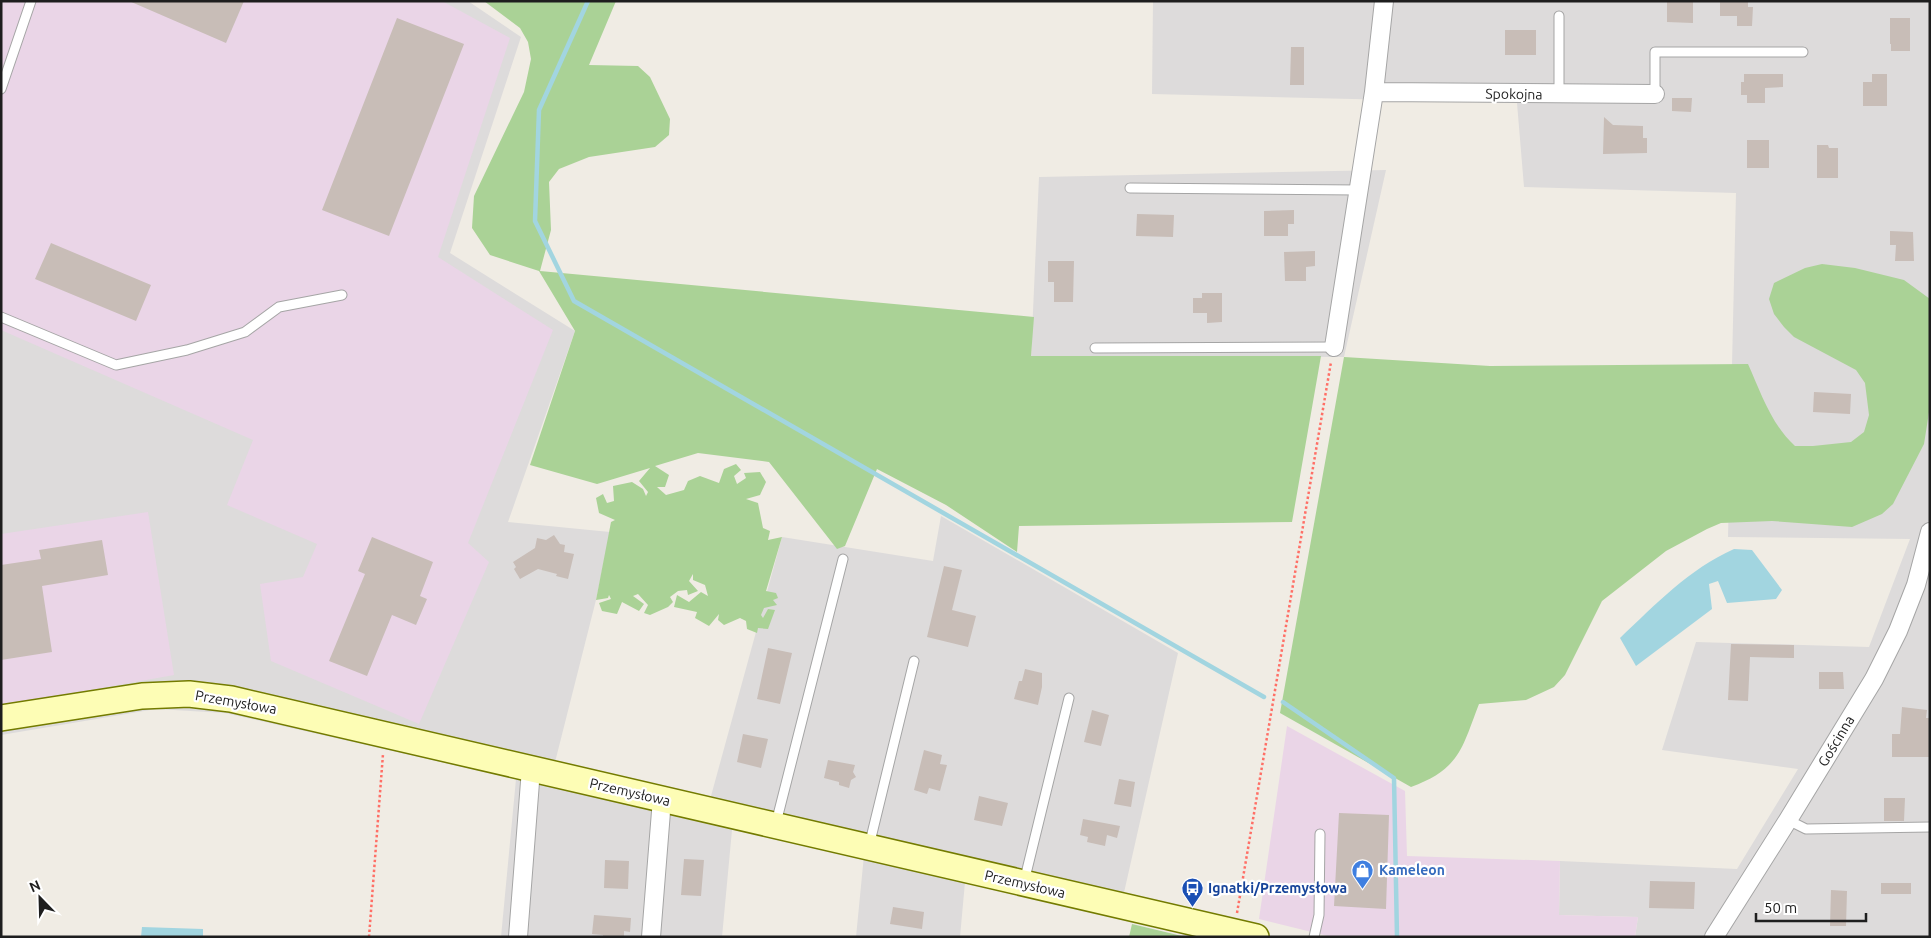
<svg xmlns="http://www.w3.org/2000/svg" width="1931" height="938" font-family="Ubuntu,sans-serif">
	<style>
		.residential { fill: #dddbdb }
		.industrial { fill: #ead5e7 }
		.forest { fill: #aad296 }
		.water { fill: #a2d5e0 }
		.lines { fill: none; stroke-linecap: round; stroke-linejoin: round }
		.stream { stroke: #a2d5e0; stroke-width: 4.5 }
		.building { fill: #c8bdb7 }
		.lane-casing { stroke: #a5a5a5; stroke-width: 11 }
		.street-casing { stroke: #a5a5a5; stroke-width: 20 }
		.secondary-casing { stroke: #737b00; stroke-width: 28 }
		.path { stroke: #ff6f66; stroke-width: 2.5; stroke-dasharray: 2.5 2.5; stroke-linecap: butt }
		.lane { stroke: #fff; stroke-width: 9 }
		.street { stroke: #fff; stroke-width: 18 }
		.secondary { stroke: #fdfdb5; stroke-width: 25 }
		.labels { text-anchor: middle; stroke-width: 4.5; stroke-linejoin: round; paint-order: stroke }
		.street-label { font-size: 14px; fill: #1e1e1e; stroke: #fff }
		.shop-label { font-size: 14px; font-weight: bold; fill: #366cbe; stroke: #fff; text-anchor: start }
		.transit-label { font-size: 14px; font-weight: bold; fill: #164399; stroke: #fff; text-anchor: start }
	</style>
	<rect width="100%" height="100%" fill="#f0ece4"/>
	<path class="residential" d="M 1,1 L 468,1 L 521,37 L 450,253 L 575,331 L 508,522 L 610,532 L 596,600 L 549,786 L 732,830 L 722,937 L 501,937 L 516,779 L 225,713 L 156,709 L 1,735 Z
		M 1153,1 L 1930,1 L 1930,937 L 1635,937 L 1638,917 L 1559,915 L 1560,861 L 1737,869 L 1798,769 L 1662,750 L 1696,642 L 1869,647 L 1910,539 L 1728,537 L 1736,193 L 1524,187 L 1517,103 L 1152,94 Z
		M 1386,170 L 1344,357 L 1031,356 L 1039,177 Z
		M 941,516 L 1178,653 L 1121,906 L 966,871 L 960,937 L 856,937 L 865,845 L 708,807 L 782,537 L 933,561 Z"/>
	<path class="industrial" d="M 1,1 L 442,1 L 510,38 L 438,257 L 553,330 L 468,543 L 489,562 L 419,724 L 271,661 L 260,584 L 303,577 L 317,544 L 227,505 L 253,440 L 1,330 Z
		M 148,512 L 174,675 L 1,706 L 1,534 Z
		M 1287,726 L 1405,791 L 1407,856 L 1560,861 L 1559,915 L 1638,917 L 1635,937 L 1332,937 L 1259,919 Z"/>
	<path class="forest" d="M 484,1 L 616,1 L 589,65 L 638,66 L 650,77 L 670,119 L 669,135 L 655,147 L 589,157 L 559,169 L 549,182 L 551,230 L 540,271 L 1034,317 L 1031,356 L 1321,356 L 1292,522 L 1019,526 L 1017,552 L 946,505 L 877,469 L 845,546 L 837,549 L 769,462 L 698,453 L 655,466 L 669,475 L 665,487 L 657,487 L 666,495 L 684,490 L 688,481 L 700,476 L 719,483 L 724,469 L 736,464 L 741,470 L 734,476 L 737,484 L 746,478 L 744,473 L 760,472 L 766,482 L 760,495 L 746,499 L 758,503 L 763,528 L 770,531 L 768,540 L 782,537 L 766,591 L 776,593 L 778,598 L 773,600 L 777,605 L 764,608 L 761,615 L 763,618 L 768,609 L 775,610 L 768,629 L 758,628 L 757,633 L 747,629 L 746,621 L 740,618 L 724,625 L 718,620 L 719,614 L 709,626 L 695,618 L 697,612 L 674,607 L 677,595 L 689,602 L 701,592 L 708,596 L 705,585 L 693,580 L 693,574 L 689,581 L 698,591 L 688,595 L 687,590 L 678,591 L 670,597 L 673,602 L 668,607 L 650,615 L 644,613 L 648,605 L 638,594 L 633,596 L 644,604 L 639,611 L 622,602 L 617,614 L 602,611 L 599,603 L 611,599 L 609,595 L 608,598 L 596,600 L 611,522 L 615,520 L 599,513 L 596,498 L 603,494 L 607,503 L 614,501 L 613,486 L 632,482 L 643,489 L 646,496 L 648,492 L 639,481 L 650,468 L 597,484 L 530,465 L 575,331 L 539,271 L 490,255 L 472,228 L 474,196 L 524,92 L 531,59 L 528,42 L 520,28 Z
		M 1822,264 L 1855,268 L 1904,280 L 1930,299 L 1930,406 L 1924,444 L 1893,504 L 1882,514 L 1852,527 L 1772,521 L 1721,523 L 1707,529 L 1666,551 L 1602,601 L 1565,675 L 1554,687 L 1526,700 L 1479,704 C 1462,748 1460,769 1411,787 L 1280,713 L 1344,357 L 1490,366 L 1748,364 C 1761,393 1771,424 1795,446 L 1813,446 L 1851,442 L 1864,432 L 1869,415 L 1865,383 L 1856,370 L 1794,337 L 1784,327 L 1774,314 L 1769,299 L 1774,283 L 1805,268 Z
		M 1132,924 L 1186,937 L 1129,937 Z"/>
	<path class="water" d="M 1734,549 L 1752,550 L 1782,590 L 1776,599 L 1727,603 L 1718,581 L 1709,584 L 1712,609 L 1636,666 L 1620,638 C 1656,604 1689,569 1734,549 Z
		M 142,927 L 203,929 L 203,937 L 141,937 Z"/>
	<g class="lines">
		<path class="stream" d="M 588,1 L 539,110 L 535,221 L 574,301 L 1264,697
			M 1283,702 L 1394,778 L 1397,937"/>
	</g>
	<path class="building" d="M 129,1 L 244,1 L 226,43 Z
		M 1667,1 L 1693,1 L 1693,23 L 1667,22 Z
		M 1720,1 L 1748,1 L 1748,7 L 1753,7 L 1752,26 L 1737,26 L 1737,16 L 1720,16 Z
		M 397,18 L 464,44 L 389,236 L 322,210 Z
		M 1890,18 L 1910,18 L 1910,51 L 1891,51 L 1891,44 L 1890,44 Z
		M 1505,30 L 1536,30 L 1536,55 L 1505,55 Z
		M 1291,47 L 1304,47 L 1304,85 L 1290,85 Z
		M 1744,74 L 1783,74 L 1783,87 L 1765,88 L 1765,103 L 1747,103 L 1747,95 L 1741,95 L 1741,82 L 1744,82 Z
		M 1872,74 L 1887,74 L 1887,106 L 1863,106 L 1863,82 L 1872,82 Z
		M 1672,98 L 1692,98 L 1691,112 L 1672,111 Z
		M 1604,117 L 1613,125 L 1643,126 L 1643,138 L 1647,138 L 1647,153 L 1603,154 Z
		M 1747,140 L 1769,140 L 1769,168 L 1747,168 Z
		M 1817,145 L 1828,145 L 1829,148 L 1838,148 L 1838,178 L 1817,178 Z
		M 1294,210 L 1294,224 L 1288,224 L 1288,236 L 1264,236 L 1264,211 Z
		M 1137,214 L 1174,215 L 1173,237 L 1136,236 Z
		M 1890,231 L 1913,232 L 1914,261 L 1895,261 L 1896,245 L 1890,245 Z
		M 51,243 L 151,285 L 136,321 L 35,279 Z
		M 1315,251 L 1315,266 L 1306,267 L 1306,281 L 1285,281 L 1284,252 Z
		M 1048,261 L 1074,261 L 1073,302 L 1054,302 L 1054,282 L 1048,282 Z
		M 1202,293 L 1222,293 L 1222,322 L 1207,323 L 1207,313 L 1193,313 L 1193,298 L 1202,298 Z
		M 1814,392 L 1851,394 L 1850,414 L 1813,412 Z
		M 554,535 L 560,544 L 565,545 L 564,552 L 574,554 L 568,579 L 556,576 L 557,574 L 538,569 L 520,579 L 514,569 L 516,567 L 513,562 L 535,548 L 537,538 L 546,540 Z
		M 372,537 L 433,562 L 420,596 L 427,599 L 416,625 L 392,615 L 367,676 L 329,661 L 365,574 L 358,571 Z
		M 102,540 L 108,575 L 42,586 L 52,652 L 1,660 L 1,565 L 41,559 L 39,550 Z
		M 944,566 L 962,570 L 952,610 L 976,616 L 968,647 L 927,637 Z
		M 1731,644 L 1794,645 L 1794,658 L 1750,657 L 1748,701 L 1728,700 Z
		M 768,648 L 792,653 L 780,704 L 757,699 Z
		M 1025,669 L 1042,673 L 1042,687 L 1038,705 L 1014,699 L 1019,681 L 1022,681 Z
		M 1819,672 L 1843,672 L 1844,689 L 1819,689 Z
		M 1902,707 L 1927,710 L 1926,718 L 1930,718 L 1930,757 L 1892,757 L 1892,734 L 1900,734 Z
		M 1092,710 L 1109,715 L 1101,746 L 1084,742 Z
		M 743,734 L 768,739 L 761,768 L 737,762 Z
		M 924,750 L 942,755 L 940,764 L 947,765 L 940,791 L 929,788 L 927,794 L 914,790 Z
		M 828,760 L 855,765 L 853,772 L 856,777 L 851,780 L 849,788 L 839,785 L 839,782 L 824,778 Z
		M 1119,779 L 1135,782 L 1131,807 L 1114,804 Z
		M 979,796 L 1008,803 L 1002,826 L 974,820 Z
		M 1884,798 L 1905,798 L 1904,821 L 1884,821 Z
		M 1339,813 L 1389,815 L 1386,909 L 1334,906 Z
		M 1083,819 L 1120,826 L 1117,838 L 1107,835 L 1105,846 L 1087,842 L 1088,837 L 1080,835 Z
		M 684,859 L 704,860 L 701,896 L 681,895 Z
		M 605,860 L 629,861 L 628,889 L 604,888 Z
		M 1650,881 L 1695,882 L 1694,909 L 1649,908 Z
		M 1881,883 L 1911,883 L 1911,894 L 1881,894 Z
		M 1831,890 L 1847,891 L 1846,926 L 1830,926 Z
		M 893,907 L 924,912 L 922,929 L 890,924 Z
		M 594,915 L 631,918 L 630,932 L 624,931 L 624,937 L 603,937 L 603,935 L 592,934 Z"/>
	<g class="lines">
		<defs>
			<path id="lane" d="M 1,89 L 31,1
				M 1559,94 L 1559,16
				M 1655,94 L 1655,52 L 1803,52
				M 1130,188 L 1358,190
				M 1,317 L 116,365 L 187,350 L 245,332 L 279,307 L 342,295
				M 1095,348 L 1334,347
				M 1788,820 L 1806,829 L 1930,827
				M 776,823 L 843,559
				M 869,846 L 914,661
				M 1024,882 L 1069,698
				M 1314,937 L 1319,915 L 1320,834"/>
			<path id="street" d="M 1384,1 L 1374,92 L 1655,94
				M 1334,347 L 1374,92
				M 518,937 L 531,769
				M 651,937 L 662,799
				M 1714,937 L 1788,820 L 1874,679 L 1898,631 L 1916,585 L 1930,532"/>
			<path id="secondary" d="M 1,718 L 142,696 L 189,694 L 231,699 L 1256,937"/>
		</defs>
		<use href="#lane" class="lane-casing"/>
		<use href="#street" class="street-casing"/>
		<use href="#secondary" class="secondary-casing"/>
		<path class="path" d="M 1237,913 L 1331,362
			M 369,937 L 383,754"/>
		<use href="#lane" class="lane"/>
		<use href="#street" class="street"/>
		<use href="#secondary" class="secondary"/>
	</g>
	<defs>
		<symbol id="shop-pin" viewBox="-11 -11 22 30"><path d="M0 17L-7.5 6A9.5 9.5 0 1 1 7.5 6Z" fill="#3f7fe0" stroke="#fff"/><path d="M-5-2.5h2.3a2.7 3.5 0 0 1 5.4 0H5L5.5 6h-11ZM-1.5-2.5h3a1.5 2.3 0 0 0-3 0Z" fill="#fff"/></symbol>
		<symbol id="bus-pin" viewBox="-11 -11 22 30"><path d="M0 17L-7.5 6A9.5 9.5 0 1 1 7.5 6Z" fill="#1a4fb4" stroke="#fff"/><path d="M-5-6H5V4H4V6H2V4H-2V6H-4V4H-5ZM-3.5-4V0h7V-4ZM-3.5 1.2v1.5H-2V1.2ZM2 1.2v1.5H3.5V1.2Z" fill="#fff"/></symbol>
	</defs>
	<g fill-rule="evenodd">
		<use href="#shop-pin" x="1350" y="858" width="25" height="34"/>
		<use href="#bus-pin" x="1180" y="876" width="25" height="34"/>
	</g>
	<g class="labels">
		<g class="street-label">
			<text transform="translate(1514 94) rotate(1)" y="5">Spokojna</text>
			<text transform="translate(236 702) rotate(10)" y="5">Przemysłowa</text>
			<text transform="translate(1836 741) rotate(-59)" y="5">Gościnna</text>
			<text transform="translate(630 792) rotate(13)" y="5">Przemysłowa</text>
			<text transform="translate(1025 884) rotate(13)" y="5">Przemysłowa</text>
		</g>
		<g class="shop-label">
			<text x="1379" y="875">Kameleon</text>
		</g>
		<g class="transit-label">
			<text x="1208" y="893">Ignatki/Przemysłowa</text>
		</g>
	</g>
	<rect width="1931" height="938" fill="none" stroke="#1e1e1e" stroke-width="5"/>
	<g transform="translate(40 898) rotate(337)" stroke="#ffffff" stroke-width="4" paint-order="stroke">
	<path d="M0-4L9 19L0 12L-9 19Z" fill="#1e1e1e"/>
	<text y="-8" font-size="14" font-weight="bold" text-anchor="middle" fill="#1e1e1e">N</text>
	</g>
	<path d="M1756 913v8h110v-8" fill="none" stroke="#1e1e1e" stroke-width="2.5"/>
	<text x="1764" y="913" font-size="15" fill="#1e1e1e" stroke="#ffffff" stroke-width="4" paint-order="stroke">50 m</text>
</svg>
